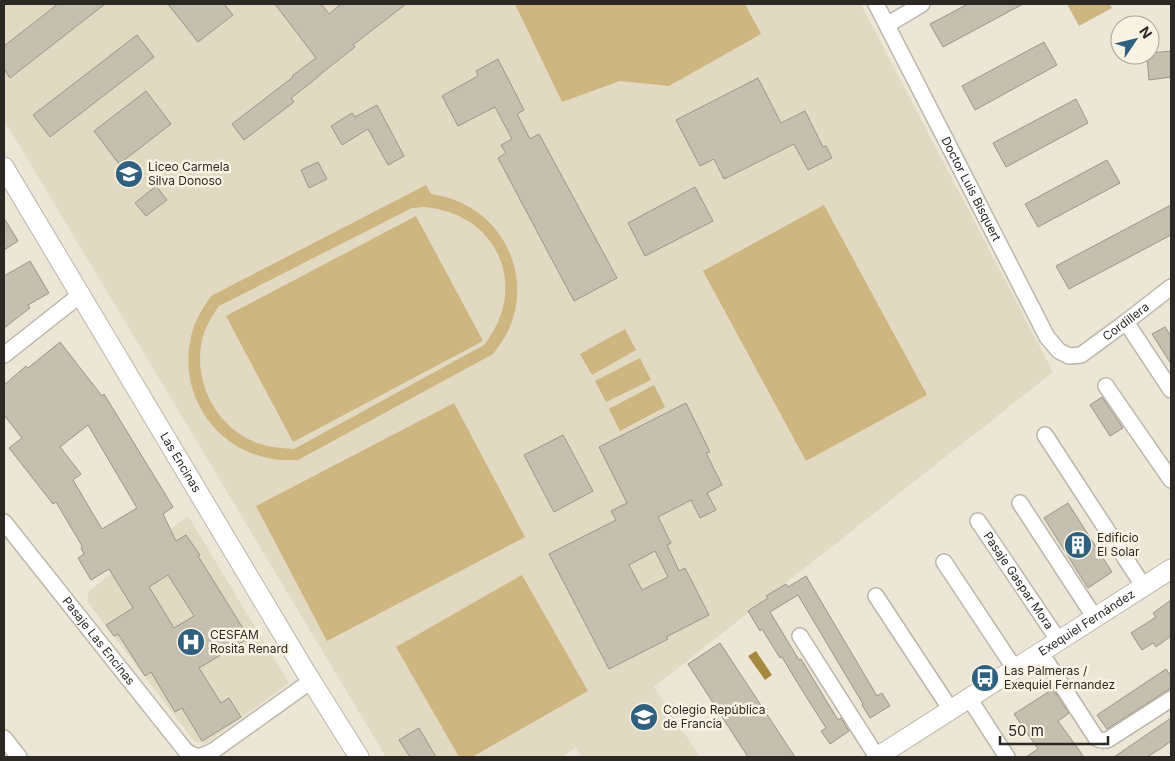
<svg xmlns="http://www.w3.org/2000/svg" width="1175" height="761" font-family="Inter,sans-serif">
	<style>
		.built { fill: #e2d9c3 }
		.green { fill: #cdb680; fill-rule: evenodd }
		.water { fill: #a6883e }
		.building { fill: #c5bfb0; stroke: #9b9588; fill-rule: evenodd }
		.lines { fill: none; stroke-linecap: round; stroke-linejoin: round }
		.minor-casing { stroke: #bcb6a8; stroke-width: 18 }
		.tertiary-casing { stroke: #bcb6a8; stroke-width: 21 }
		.minor { stroke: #fff; stroke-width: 15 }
		.tertiary { stroke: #fff; stroke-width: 19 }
		.labels { text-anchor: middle; stroke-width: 5; stroke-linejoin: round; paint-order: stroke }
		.poi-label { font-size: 12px; fill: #2c2924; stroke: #f9f3e4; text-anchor: start }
		.street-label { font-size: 12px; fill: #2c2924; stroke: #f9f3e4 }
	</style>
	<rect width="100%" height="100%" fill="#ece6d7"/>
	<path class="built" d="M 4,4 L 861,4 L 1053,372 L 654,687 L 700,757 L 582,757 L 576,747 L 562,757 L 386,757 L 4,120 Z
		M 188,516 L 289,683 L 205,744 L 194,741 L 87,601 L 89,591 Z"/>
	<path class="green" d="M 515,4 L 745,4 L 761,34 L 669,86 L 620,81 L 562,102 Z
		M 1067,4 L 1109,4 L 1112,8 L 1079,26 Z
		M 426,185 L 431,194 C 440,196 449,197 457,201 C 507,221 531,279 509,329 C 505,338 499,346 493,354 L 298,460 C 288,460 278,461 268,458 C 213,447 178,392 191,337 C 194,322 202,309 211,296 ZM 424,207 C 498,213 530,287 484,345 L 294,449 C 281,448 269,447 257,443 C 216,427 193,382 202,340 C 205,327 212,316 219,306 L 412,208 Z
		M 824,205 L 927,395 L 806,461 L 703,271 Z
		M 416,216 L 483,341 L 293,442 L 226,316 Z
		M 625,329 L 636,350 L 592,375 L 580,354 Z
		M 640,358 L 651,380 L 606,402 L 595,381 Z
		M 654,385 L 665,407 L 620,431 L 609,409 Z
		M 454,403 L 525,537 L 327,641 L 256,506 Z
		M 522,575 L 588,691 L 472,757 L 459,757 L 396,647 Z"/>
	<path class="water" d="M 756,651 L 772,675 L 765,680 L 748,656 Z"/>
	<path class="building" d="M 58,4 L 105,4 L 10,78 L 4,69 L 4,46 Z
		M 168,4 L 224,4 L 233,15 L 198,42 Z
		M 275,4 L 321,4 L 329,14 L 341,4 L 406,4 L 353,45 L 355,47 L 318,76 L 318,77 L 291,98 L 294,102 L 244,140 L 232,124 L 293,77 L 292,76 L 316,58 Z
		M 968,4 L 1023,4 L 943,47 L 930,24 Z
		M 137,35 L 154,57 L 50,137 L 33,115 Z
		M 1044,42 L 1057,65 L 975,110 L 962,86 Z
		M 1171,51 L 1171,77 L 1149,80 L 1147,55 L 1150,55 L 1150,53 Z
		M 498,59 L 524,110 L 517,114 L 530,139 L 539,134 L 617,278 L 574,301 L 498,158 L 506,153 L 501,145 L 512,139 L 495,107 L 458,126 L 442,96 L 478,76 L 476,71 Z
		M 758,78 L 781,123 L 805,111 L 823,147 L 826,146 L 832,158 L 808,170 L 794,144 L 724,179 L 714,159 L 700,166 L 676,120 Z
		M 146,91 L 171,124 L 119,164 L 94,131 Z
		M 1076,99 L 1088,123 L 1006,167 L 993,143 Z
		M 377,105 L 404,156 L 388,165 L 368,129 L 342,145 L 331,126 L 352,113 L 355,117 Z
		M 1107,160 L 1120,183 L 1038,227 L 1025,204 Z
		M 318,162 L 327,179 L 309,188 L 301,170 Z
		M 156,186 L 167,200 L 146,216 L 135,203 Z
		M 695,187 L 713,221 L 645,256 L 628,223 Z
		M 1171,205 L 1171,235 L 1069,289 L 1056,266 Z
		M 4,218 L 18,241 L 4,250 Z
		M 30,261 L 49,293 L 28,305 L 30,308 L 4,328 L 4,276 Z
		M 1165,327 L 1171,336 L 1171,364 L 1152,334 Z
		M 60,342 L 102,396 L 104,394 L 173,507 L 163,514 L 176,541 L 186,535 L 200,555 L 198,556 L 249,638 L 199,668 L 221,703 L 229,698 L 241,717 L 202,741 L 182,708 L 175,712 L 151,672 L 145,676 L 118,634 L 114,636 L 106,625 L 133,608 L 109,569 L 91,580 L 78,558 L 84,554 L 81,548 L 82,546 L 56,502 L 53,504 L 9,448 L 22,438 L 4,415 L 4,385 L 26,366 L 28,368 ZM 88,425 L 137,508 L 102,529 L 73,480 L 81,474 L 60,447 ZM 168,575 L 194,616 L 174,628 L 149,587 Z
		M 1102,397 L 1123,428 L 1110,436 L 1090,405 Z
		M 686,403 L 710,452 L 706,453 L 722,485 L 707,493 L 716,510 L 700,518 L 691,500 L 658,517 L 671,543 L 667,545 L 679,571 L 685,568 L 709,615 L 666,637 L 668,639 L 609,669 L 549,554 L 616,520 L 611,511 L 627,503 L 599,447 ZM 655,551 L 668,577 L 642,590 L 629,565 Z
		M 563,435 L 593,491 L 554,512 L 524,455 Z
		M 1068,503 L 1112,572 L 1088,588 L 1044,518 Z
		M 806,576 L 877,696 L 882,693 L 890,706 L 870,718 L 862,705 L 863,704 L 798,595 L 770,612 L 799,660 L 801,659 L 838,720 L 841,718 L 849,731 L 830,744 L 821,731 L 826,728 L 800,687 L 782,657 L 780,658 L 762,629 L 760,631 L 748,611 L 768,598 L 766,596 L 786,584 L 788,587 Z
		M 1171,600 L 1171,636 L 1156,647 L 1153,643 L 1142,650 L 1131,633 L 1156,617 L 1153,613 Z
		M 720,643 L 795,757 L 748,757 L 688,664 Z
		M 1166,669 L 1171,676 L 1171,688 L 1107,729 L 1097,715 Z
		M 1053,689 L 1069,713 L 1058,721 L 1084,757 L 1026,757 L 1038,749 L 1014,714 Z
		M 1171,718 L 1171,741 L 1163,747 L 1147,757 L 1114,757 Z
		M 419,728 L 436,757 L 410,757 L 399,740 Z"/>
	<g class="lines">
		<defs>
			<g id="minor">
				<path id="s1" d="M 876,4 L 1047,337 L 1059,351 L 1069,356 L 1081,355 L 1126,322 L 1171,287"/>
				<path d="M 887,25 L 922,4"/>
				<path d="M 1126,322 L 1171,390"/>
				<path d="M 4,355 L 80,295"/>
				<path d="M 1106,386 L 1171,480"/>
				<path d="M 1045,435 L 1144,587"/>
				<path d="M 1020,503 L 1095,618"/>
				<path id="s2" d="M 978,521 L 1059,641"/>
				<path id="s3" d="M 4,522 L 185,750 C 196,759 201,757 213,751 L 311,681"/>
				<path d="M 944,562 L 1015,669"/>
				<path d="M 876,596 L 951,710"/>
				<path d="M 800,636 L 877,757"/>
				<path d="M 1041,653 L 1096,738 C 1101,741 1104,741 1109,739 L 1171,699"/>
				<path d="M 969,698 L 1007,757"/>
				<path d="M 4,738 L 19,757"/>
			</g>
			<g id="tertiary">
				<path id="s4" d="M 4,167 L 305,671 L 359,757"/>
				<path id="s5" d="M 877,757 L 1171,569"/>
			</g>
		</defs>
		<use href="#minor" class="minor-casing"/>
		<use href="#tertiary" class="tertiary-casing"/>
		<use href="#minor" class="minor"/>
		<use href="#tertiary" class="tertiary"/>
	</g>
	<defs>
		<symbol id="school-disc" viewBox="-11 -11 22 22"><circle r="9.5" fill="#2f617e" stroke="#f9f3e4"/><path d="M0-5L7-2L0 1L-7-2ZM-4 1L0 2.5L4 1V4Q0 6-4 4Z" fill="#fff"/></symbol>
		<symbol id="building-disc" viewBox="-11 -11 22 22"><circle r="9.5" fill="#2f617e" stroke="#f9f3e4"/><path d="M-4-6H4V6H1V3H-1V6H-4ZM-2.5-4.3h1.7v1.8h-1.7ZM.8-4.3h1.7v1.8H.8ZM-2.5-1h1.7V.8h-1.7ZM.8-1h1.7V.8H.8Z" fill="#fff"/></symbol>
		<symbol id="hospital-disc" viewBox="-11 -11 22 22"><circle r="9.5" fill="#2f617e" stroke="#f9f3e4"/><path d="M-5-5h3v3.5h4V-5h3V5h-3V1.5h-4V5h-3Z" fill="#fff"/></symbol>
		<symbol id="bus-disc" viewBox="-11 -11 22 22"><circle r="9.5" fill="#2f617e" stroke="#f9f3e4"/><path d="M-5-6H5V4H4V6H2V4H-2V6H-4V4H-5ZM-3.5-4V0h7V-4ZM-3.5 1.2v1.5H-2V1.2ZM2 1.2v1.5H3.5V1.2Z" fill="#fff"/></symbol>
	</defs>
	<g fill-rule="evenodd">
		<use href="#school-disc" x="113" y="158" width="32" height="32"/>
		<use href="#building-disc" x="1062" y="529" width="32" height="32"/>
		<use href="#hospital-disc" x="175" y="626" width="32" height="32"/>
		<use href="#bus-disc" x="969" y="662" width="32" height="32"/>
		<use href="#school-disc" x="628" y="701" width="32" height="32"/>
	</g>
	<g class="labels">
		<g class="poi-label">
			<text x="148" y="171">Liceo Carmela<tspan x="148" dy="14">Silva Donoso</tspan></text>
			<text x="1097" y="542">Edificio<tspan x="1097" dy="14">El Solar</tspan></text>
			<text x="210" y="639">CESFAM<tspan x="210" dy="14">Rosita Renard</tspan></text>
			<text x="1004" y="675">Las Palmeras /<tspan x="1004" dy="14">Exequiel Fernandez</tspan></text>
			<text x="663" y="714">Colegio República<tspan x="663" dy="14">de Francia</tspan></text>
		</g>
		<g class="street-label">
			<text dy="4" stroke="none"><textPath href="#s1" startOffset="208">Doctor Luis Bisquert</textPath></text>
			<text dy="4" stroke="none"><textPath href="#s1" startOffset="472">Cordillera</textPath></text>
			<text dy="4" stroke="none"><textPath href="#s4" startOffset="344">Las Encinas</textPath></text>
			<text dy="4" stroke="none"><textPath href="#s2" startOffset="72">Pasaje Gaspar Mora</textPath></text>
			<text dy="4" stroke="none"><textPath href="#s5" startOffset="249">Exequiel Fernández</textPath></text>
			<text dy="4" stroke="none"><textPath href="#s3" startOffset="152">Pasaje Las Encinas</textPath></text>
		</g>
	</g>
	<rect width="1175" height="761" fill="none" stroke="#2c2924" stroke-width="10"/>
	<g transform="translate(1135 40) rotate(55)"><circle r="24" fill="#f9f3e4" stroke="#a7a297"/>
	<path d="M0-4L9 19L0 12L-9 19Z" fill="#2f617e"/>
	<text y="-8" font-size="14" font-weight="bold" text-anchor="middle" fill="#2c2924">N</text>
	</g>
	<path d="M1000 736v8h108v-8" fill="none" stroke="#2c2924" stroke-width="2.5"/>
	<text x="1008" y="736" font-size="15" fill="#2c2924" stroke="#f9f3e4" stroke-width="4" paint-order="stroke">50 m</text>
</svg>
